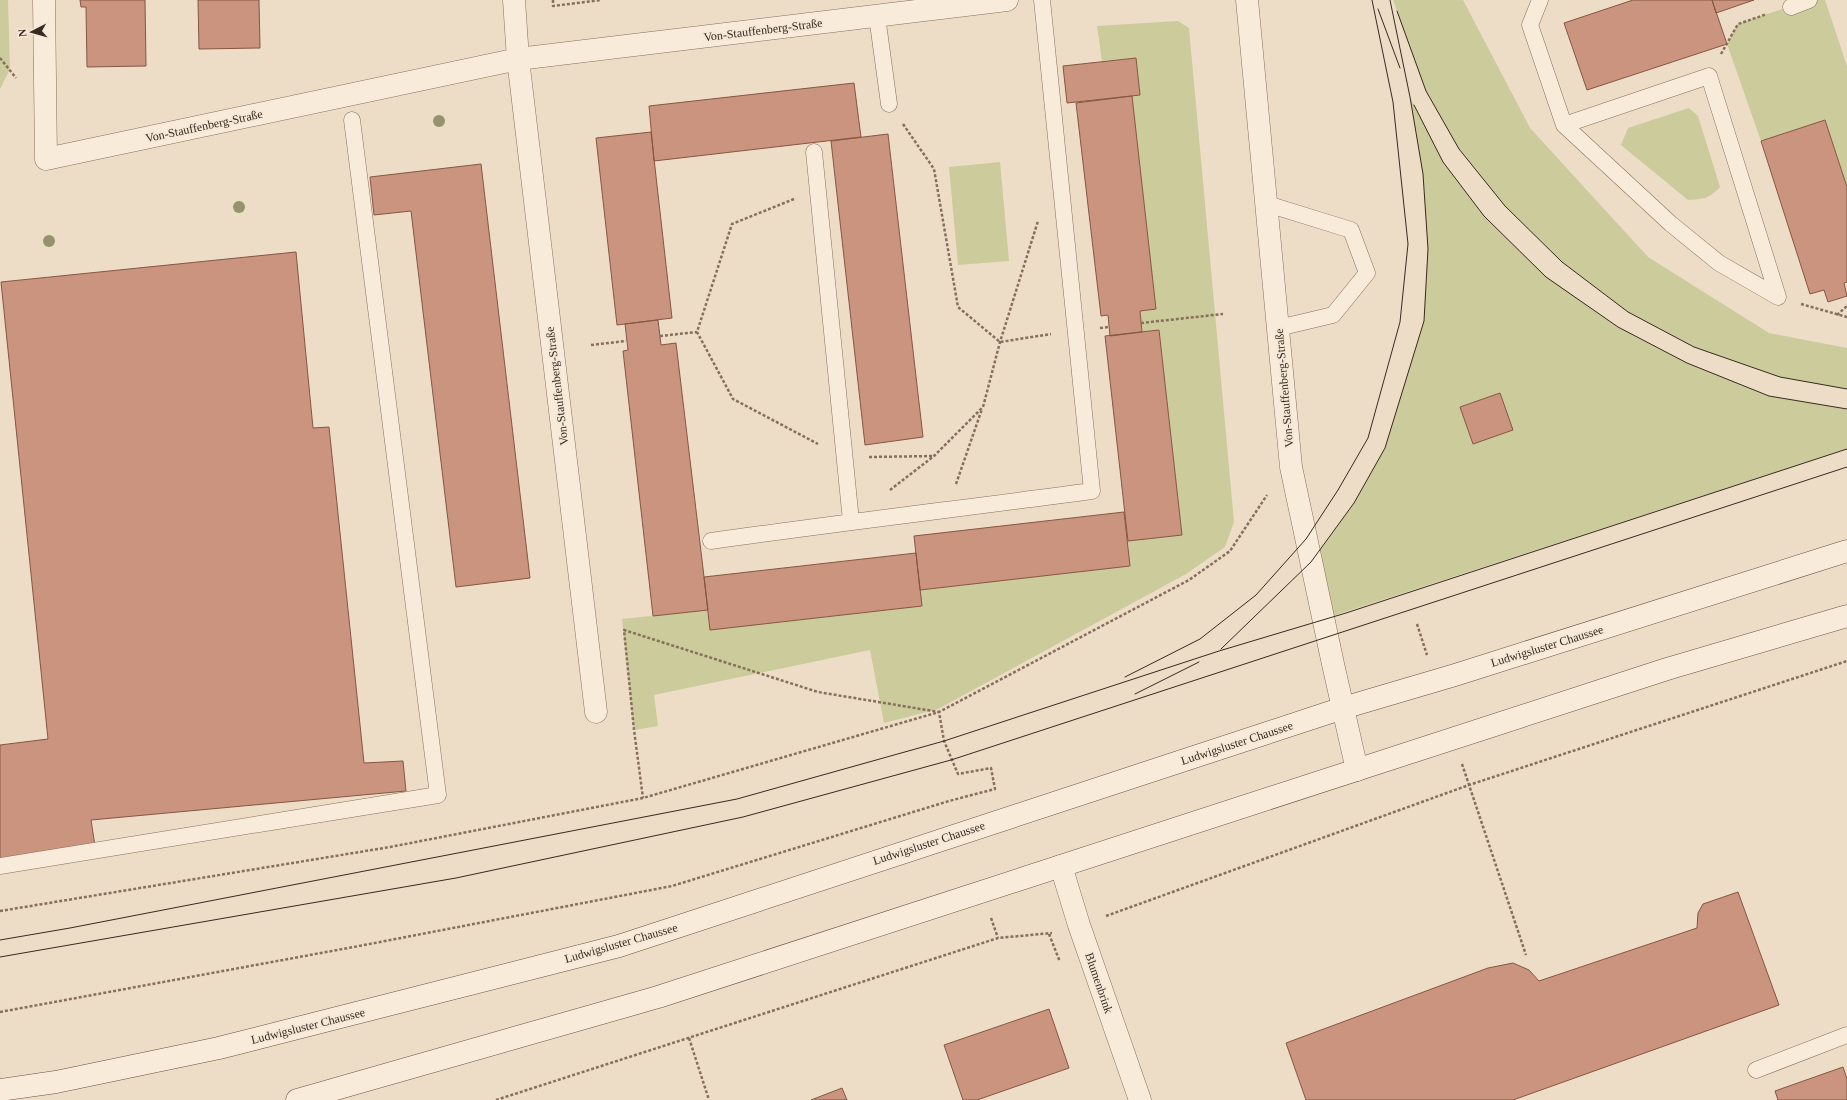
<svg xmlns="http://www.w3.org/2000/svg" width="1847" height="1100" font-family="Georgia,serif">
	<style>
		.green { fill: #cbcb9b }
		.building { fill: #ca947e; stroke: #865643 }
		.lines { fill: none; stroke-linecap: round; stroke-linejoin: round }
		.lane-casing { stroke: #886f5d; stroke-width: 17 }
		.street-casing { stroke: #886f5d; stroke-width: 23 }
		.secondary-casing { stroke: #6a5040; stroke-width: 23 }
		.path { stroke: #886f5d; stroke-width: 2.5; stroke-dasharray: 3 2; stroke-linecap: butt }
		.lane { stroke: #f8ebda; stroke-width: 16 }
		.street { stroke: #f8ebda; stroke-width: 22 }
		.secondary { stroke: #f8ebda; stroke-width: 22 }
		.tram { stroke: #392920; stroke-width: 1 }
		.tree { fill: #96926f }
		.labels { text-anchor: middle; stroke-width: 4; stroke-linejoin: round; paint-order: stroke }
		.street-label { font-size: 12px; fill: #392920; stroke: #f5e8d6 }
	</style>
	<rect width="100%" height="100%" fill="#edddc7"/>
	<path class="green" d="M 0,0 L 8,0 L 10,69 L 0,89 Z
		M 1393,0 L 1463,0 L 1530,128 L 1648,257 L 1769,333 L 1847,348 L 1847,389 L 1780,377 L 1694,347 L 1628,312 L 1562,262 L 1505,206 L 1459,149 L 1426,91 Z
		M 1809,0 L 1825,0 L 1847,66 L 1847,187 L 1825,120 L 1761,141 L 1727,44 L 1738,24 Z
		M 1178,21 L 1189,28 L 1234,522 L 1225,547 L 1186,574 L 938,709 L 884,723 L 870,650 L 654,695 L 658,726 L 634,730 L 622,619 L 708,610 L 710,630 L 864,612 L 920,590 L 1130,566 L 1128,541 L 1182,535 L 1159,330 L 1142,332 L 1140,311 L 1156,308 L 1132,96 L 1140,95 L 1136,58 L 1102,61 L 1097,26 Z
		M 1410,97 L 1443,162 L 1484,216 L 1547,277 L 1618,327 L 1687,363 L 1769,396 L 1847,409 L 1847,449 L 1323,619 L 1311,563 L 1354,503 L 1385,448 L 1424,321 L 1428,249 L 1423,174 Z
		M 1689,108 L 1698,116 L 1720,187 C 1709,199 1703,199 1688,200 L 1621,145 L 1628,128 Z
		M 1000,162 L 1009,261 L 958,265 L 949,167 Z"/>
	<path class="building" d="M 80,0 L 145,0 L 146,66 L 87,67 L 86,7 L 81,7 Z
		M 198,0 L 259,0 L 260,48 L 199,49 Z
		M 1633,0 L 1712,0 L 1727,44 L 1587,90 L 1564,23 Z
		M 1712,0 L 1754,0 L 1716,13 Z
		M 1136,58 L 1140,95 L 1067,103 L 1063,66 Z
		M 854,83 L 861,137 L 654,161 L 649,106 Z
		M 1132,96 L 1156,309 L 1140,311 L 1142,332 L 1110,336 L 1108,315 L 1101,316 L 1076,103 Z
		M 1825,120 L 1847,187 L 1847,282 L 1844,283 L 1847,296 L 1828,302 L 1824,290 L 1810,294 L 1761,141 Z
		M 651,132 L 672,318 L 617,325 L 596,138 Z
		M 888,134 L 923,437 L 865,445 L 831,141 Z
		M 481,164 L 530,578 L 456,587 L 411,211 L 374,215 L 370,177 Z
		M 296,252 L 313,428 L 329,427 L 364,763 L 403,761 L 406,791 L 91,820 L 95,846 L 0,861 L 0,745 L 48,739 L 1,282 Z
		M 658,320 L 661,345 L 676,343 L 708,610 L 653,616 L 623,351 L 628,350 L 625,324 Z
		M 1159,330 L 1182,535 L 1128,541 L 1105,336 Z
		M 1500,393 L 1513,430 L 1473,444 L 1460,407 Z
		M 1124,512 L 1130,566 L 920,590 L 914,536 Z
		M 916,553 L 922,606 L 710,630 L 704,577 Z
		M 1738,892 L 1779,1005 L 1513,1100 L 1306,1100 L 1286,1043 L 1488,968 L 1513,963 L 1529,970 L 1539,981 L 1697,928 L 1698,913 L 1703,904 Z
		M 1049,1009 L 1069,1068 L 977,1100 L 963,1100 L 944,1045 Z
		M 1843,1067 L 1847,1079 L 1847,1100 L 1778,1100 L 1775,1091 Z
		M 842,1088 L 847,1100 L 811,1100 Z"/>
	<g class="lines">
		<defs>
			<path id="lane" d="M 1540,0 L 1530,25 L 1564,125 L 1671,224 L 1719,263 L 1778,297 L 1709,76 L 1564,125
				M 1791,7 L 1809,0
				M 877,16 L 889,104
				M 814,152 L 851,521
				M 1267,204 L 1351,230 L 1367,273 L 1333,315 L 1278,328
				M 711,541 C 838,523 965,508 1092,491 L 1042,0
				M 0,866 L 438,795 L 352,120
				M 1756,1070 L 1847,1035"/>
			<path id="street" d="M 44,0 L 46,159 L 518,59 L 1007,0
				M 514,0 L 518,59 L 596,712
				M 1247,0 L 1291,467 L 1333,664 L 1357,770
				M 1061,866 L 1079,925 L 1140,1100"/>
			<path id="secondary" d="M 0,1090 L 56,1082 L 219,1048 L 619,946 L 1343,708 L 1455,675 L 1847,551
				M 297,1100 L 658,997 L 1667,669 L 1847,616"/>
		</defs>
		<use href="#lane" class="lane-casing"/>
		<use href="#street" class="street-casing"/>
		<use href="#secondary" class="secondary-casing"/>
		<path class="path" d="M 553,0 L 553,6 L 601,0
			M 1721,54 L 1738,24 L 1767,14
			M 0,58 L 16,78
			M 903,124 L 934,169 L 958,307 L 1000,342 L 1051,334
			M 794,199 L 732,224 L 697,332 L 733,399 L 818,444
			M 1801,304 L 1847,317
			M 1837,315 L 1847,306
			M 1141,323 L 1223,314
			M 1100,328 L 1109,327
			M 660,336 L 697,332
			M 591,345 L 626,341
			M 869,457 L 934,456
			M 956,484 L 982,409
			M 890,490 L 934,456 L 983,407 L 1000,342 L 1038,221
			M 1417,624 L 1427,655
			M 1462,764 L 1526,955
			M 0,911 L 390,847 L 643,798 L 939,712 L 1189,580 L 1230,551 L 1267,495
			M 1106,916 L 1469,785 L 1847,661
			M 991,918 L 998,938
			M 1049,934 L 1060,962
			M 0,1012 L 359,946 L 672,886 L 949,801 L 995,789 L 991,768 L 958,774 L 944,741 L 939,712 L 818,692 L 624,630 L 634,730 L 643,798
			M 689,1038 L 709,1100
			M 496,1100 L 998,938 L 1052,933"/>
		<use href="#lane" class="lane"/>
		<use href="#street" class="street"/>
		<use href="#secondary" class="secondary"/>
		<path class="tram" d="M 1378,9 L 1400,68
			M 1397,11 L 1426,91 L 1459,149 L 1505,206 L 1562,262 L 1628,312 L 1694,347 L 1780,377 L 1847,389
			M 1414,105 L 1443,162 L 1484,216 L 1546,277 L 1618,327 L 1687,363 L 1769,396 L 1847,409
			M 1221,649 L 1311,562 L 1354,503 L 1385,448 L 1424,321 L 1428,249 L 1423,174 L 1410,97 L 1390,0
			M 1125,677 L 1200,639 L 1256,595 L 1306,539 L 1338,490 L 1368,438 L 1400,322 L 1408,244 L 1393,102 L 1372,0
			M 1135,694 L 1199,662
			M 0,940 L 70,928 L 737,799 L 944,741 L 1219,651 L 1346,613 L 1847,449
			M 0,957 L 456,878 L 743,817 L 951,760 L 1847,467"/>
	</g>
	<g class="tree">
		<circle cx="439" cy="121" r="6"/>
		<circle cx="239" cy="207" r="6"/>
		<circle cx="49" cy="241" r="6"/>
	</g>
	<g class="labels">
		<g class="street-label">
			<text transform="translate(763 30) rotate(-7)" y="4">Von-Stauffenberg-Straße</text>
			<text transform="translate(204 126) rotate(-12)" y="4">Von-Stauffenberg-Straße</text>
			<text transform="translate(557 386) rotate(-97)" y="4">Von-Stauffenberg-Straße</text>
			<text transform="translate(1284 388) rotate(-95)" y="4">Von-Stauffenberg-Straße</text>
			<text transform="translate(1547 646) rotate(-17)" y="4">Ludwigsluster Chaussee</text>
			<text transform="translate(1237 743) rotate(-18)" y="4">Ludwigsluster Chaussee</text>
			<text transform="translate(929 843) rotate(-18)" y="4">Ludwigsluster Chaussee</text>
			<text transform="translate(621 943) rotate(-16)" y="4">Ludwigsluster Chaussee</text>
			<text transform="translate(1099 983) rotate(71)" y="4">Blumenbrink</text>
			<text transform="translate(308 1026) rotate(-14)" y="4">Ludwigsluster Chaussee</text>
		</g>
	</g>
	<g transform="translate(32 32) rotate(264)" stroke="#f5e8d6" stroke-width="3" paint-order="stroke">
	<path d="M0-3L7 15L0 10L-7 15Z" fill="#392920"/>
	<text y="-6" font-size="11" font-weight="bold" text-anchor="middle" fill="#392920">N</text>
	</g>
</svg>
